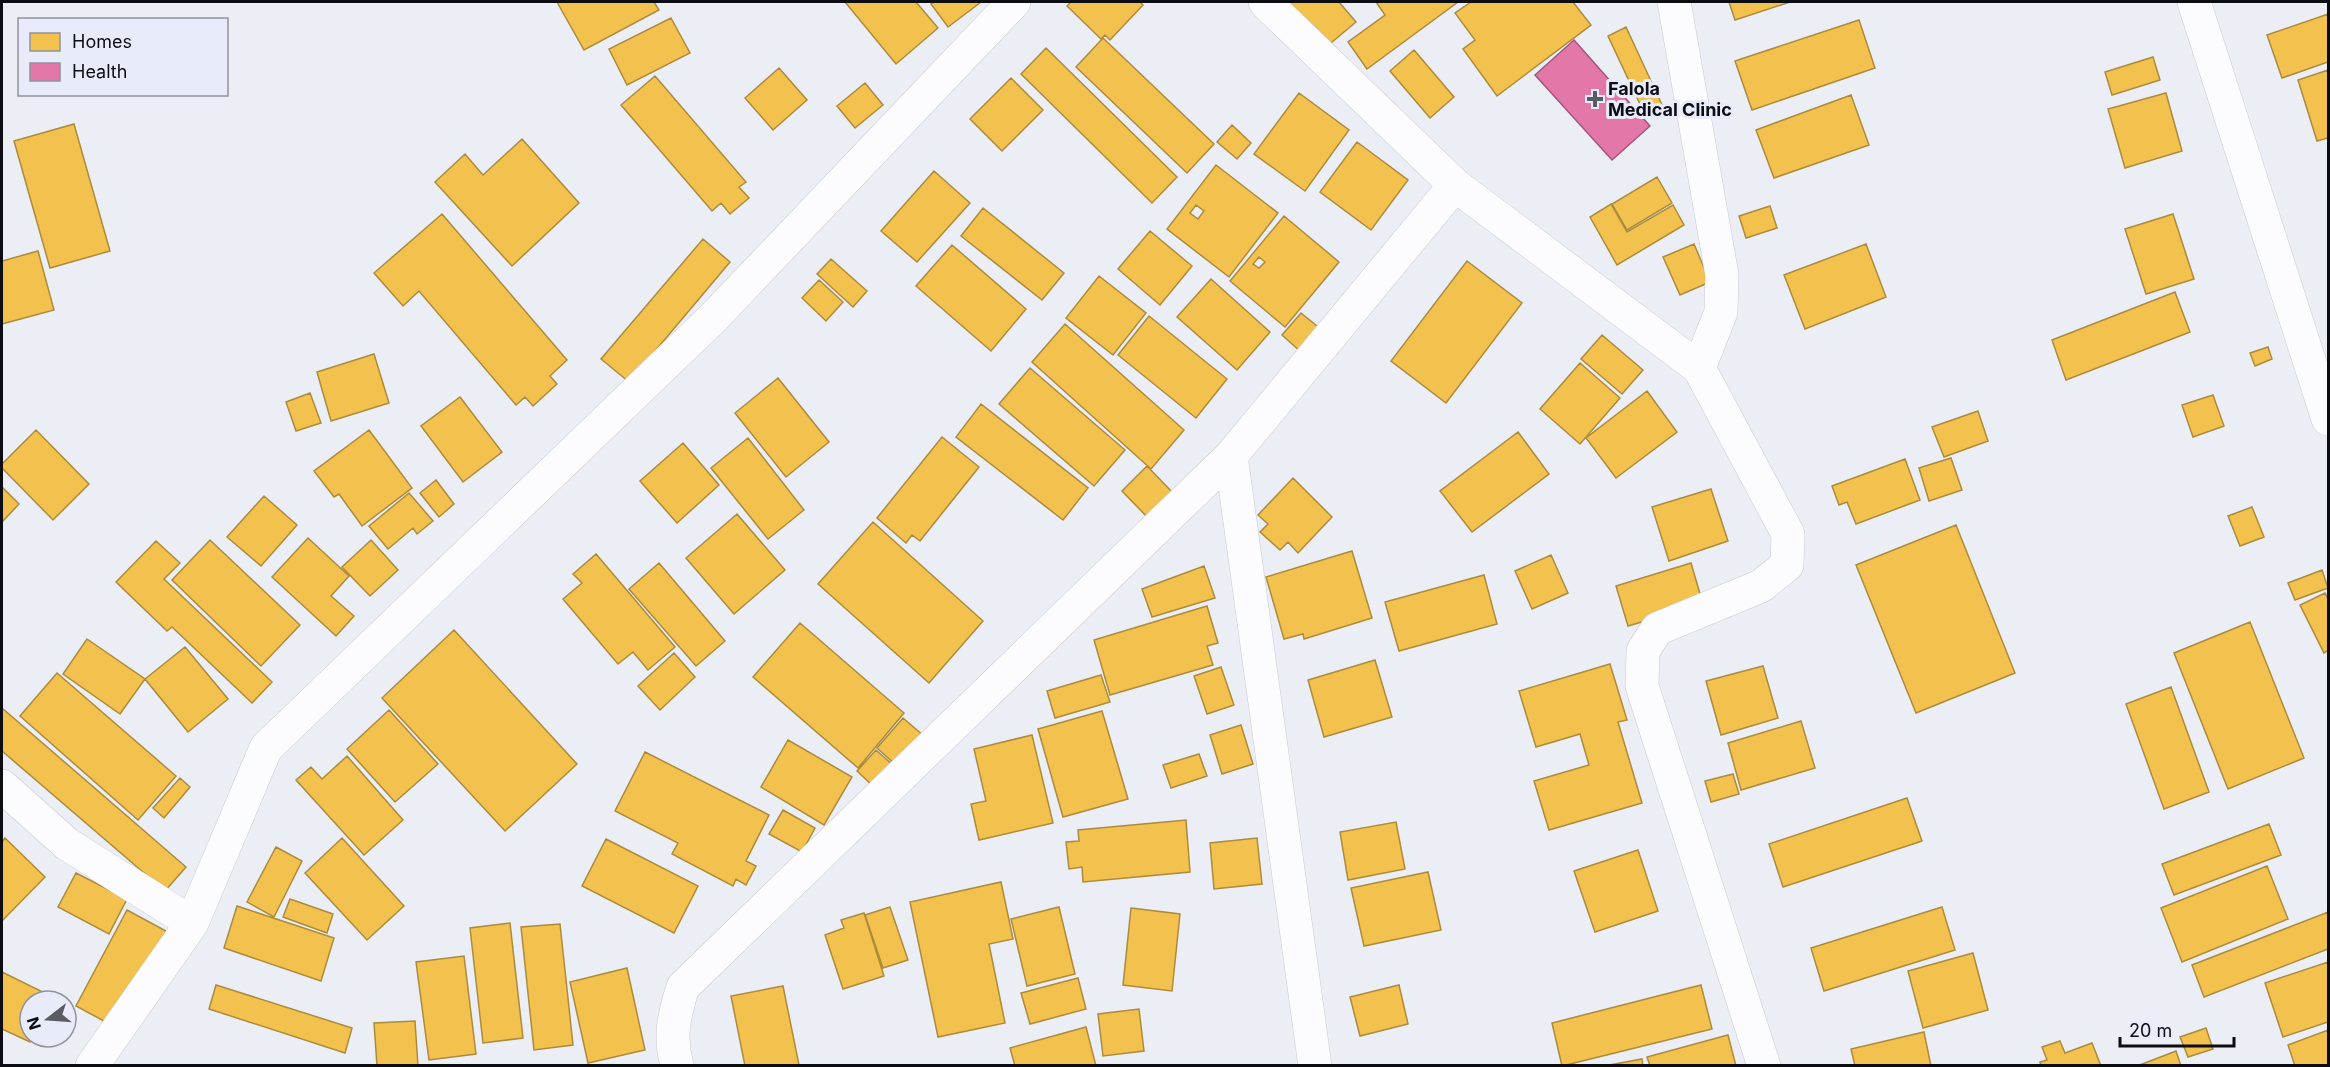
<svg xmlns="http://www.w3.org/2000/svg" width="2330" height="1067" font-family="Inter,sans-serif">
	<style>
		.homes { fill: #f2c14e; stroke: #ad8b3c; stroke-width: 1.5; fill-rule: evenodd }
		.health { fill: #e377a8; stroke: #a2577b; stroke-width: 1.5 }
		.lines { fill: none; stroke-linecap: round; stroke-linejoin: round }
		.minor-casing { stroke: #c9cad0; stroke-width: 34 }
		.minor { stroke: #fcfcfe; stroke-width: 33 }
		.poi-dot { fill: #5a5c62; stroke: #e8ebfa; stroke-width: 2 }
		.labels { text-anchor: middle; stroke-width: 6; stroke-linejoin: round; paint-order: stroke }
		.poi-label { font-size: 18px; font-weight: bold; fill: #0c0d12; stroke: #e8ebfa; text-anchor: start }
	</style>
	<rect width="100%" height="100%" fill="#eceef6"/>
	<path class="homes" d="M 557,2 L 654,2 L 659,10 L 584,50 Z
		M 845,2 L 916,2 L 938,28 L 896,64 Z
		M 934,2 L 981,2 L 948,27 L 931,4 Z
		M 1071,2 L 1140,2 L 1143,5 L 1110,40 L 1105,35 L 1101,39 L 1067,6 Z
		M 1287,2 L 1339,2 L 1356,22 L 1325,48 Z
		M 1376,2 L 1458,2 L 1367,69 L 1348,42 L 1385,15 Z
		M 1471,2 L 1573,2 L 1591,25 L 1497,96 L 1463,49 L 1475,40 L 1455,13 Z
		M 1729,2 L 1790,2 L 1735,20 Z
		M 2328,14 L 2328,62 L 2282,78 L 2267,35 Z
		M 671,18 L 690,53 L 627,85 L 609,49 Z
		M 1859,20 L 1875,68 L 1752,110 L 1735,61 Z
		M 1626,27 L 1664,109 L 1646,117 L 1608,36 Z
		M 1103,38 L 1214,144 L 1187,173 L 1076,67 Z
		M 1046,48 L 1177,177 L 1152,203 L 1021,74 Z
		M 1414,50 L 1454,97 L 1430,118 L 1390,71 Z
		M 2153,57 L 2160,80 L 2112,95 L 2105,72 Z
		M 779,68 L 807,100 L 773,130 L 745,98 Z
		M 2328,70 L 2328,138 L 2317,141 L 2298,80 Z
		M 655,76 L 746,182 L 739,187 L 749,198 L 730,214 L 721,203 L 712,211 L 621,105 Z
		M 1011,78 L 1043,110 L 1002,151 L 970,119 Z
		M 865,83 L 883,105 L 855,128 L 837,106 Z
		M 1299,93 L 1349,130 L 1305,191 L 1254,154 Z
		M 2166,93 L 2182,151 L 2125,168 L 2108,109 Z
		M 1851,95 L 1869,145 L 1774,178 L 1756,130 Z
		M 74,124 L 110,251 L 50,268 L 14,141 Z
		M 1232,125 L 1251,143 L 1237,159 L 1217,142 Z
		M 522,139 L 579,203 L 512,266 L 435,182 L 465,154 L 483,175 Z
		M 1357,142 L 1408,180 L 1371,230 L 1320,192 Z
		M 1216,165 L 1278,213 L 1229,277 L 1167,229 ZM 1196,205 L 1204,211 L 1198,219 L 1190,213 Z
		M 934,171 L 970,203 L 917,262 L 881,231 Z
		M 1657,177 L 1672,203 L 1627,230 L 1612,204 Z
		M 1611,204 L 1627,232 L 1673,205 L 1684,225 L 1617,265 L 1590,217 Z
		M 1770,206 L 1777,228 L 1746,238 L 1739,216 Z
		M 983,208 L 1064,273 L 1042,300 L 961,236 Z
		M 442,214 L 567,360 L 550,376 L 557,384 L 533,406 L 525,397 L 516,405 L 419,291 L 403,306 L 374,273 Z
		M 2173,214 L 2194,279 L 2146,294 L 2125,229 Z
		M 1284,216 L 1339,262 L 1285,327 L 1230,281 ZM 1259,257 L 1265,262 L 1259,268 L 1253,264 Z
		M 1150,231 L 1192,266 L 1160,305 L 1118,269 Z
		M 703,239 L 730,262 L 629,382 L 601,359 Z
		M 1694,244 L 1710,282 L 1680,295 L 1663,257 Z
		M 1866,244 L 1886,297 L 1805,329 L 1784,275 Z
		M 952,245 L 1026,309 L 991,351 L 916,286 Z
		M 38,251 L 54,310 L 2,324 L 2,261 Z
		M 831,259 L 867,291 L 853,307 L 817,274 Z
		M 1467,261 L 1522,303 L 1446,403 L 1391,361 Z
		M 1099,276 L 1146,313 L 1113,355 L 1066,318 Z
		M 1211,279 L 1270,332 L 1237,370 L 1177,317 Z
		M 819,280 L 843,302 L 826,321 L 802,298 Z
		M 2175,292 L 2190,332 L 2066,380 L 2052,340 Z
		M 1301,313 L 1322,330 L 1302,353 L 1282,335 Z
		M 1149,316 L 1227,379 L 1196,418 L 1118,355 Z
		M 1065,324 L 1184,430 L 1151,469 L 1032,362 Z
		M 1602,335 L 1643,370 L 1622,394 L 1581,359 Z
		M 2268,347 L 2272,359 L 2255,366 L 2250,353 Z
		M 374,354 L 389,403 L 331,421 L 317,372 Z
		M 1580,363 L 1620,398 L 1580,444 L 1540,409 Z
		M 1030,368 L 1125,450 L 1094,486 L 999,404 Z
		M 778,378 L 829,442 L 786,477 L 735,413 Z
		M 1647,391 L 1677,432 L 1616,478 L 1586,438 Z
		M 310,393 L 321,423 L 296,431 L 286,402 Z
		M 2213,395 L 2224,426 L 2193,437 L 2182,405 Z
		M 460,397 L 502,452 L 463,482 L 421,426 Z
		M 981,404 L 1088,488 L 1063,520 L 956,437 Z
		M 1978,411 L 1988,441 L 1944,457 L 1932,427 Z
		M 36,430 L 89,484 L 53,520 L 2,468 L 2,464 Z
		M 369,430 L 412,488 L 362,526 L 339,494 L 334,497 L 314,471 Z
		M 1518,432 L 1549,474 L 1472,532 L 1440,491 Z
		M 942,437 L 979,467 L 920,541 L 912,535 L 906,543 L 877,518 Z
		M 748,438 L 804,510 L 768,539 L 711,468 Z
		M 683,443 L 719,485 L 677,523 L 640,481 Z
		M 1951,458 L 1962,490 L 1929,501 L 1919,468 Z
		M 1905,459 L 1920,500 L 1856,524 L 1847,502 L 1839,505 L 1832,486 Z
		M 1147,466 L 1174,494 L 1149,519 L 1122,491 Z
		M 1293,478 L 1332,517 L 1298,553 L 1288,542 L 1280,550 L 1260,532 L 1268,524 L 1258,515 Z
		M 436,480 L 454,504 L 439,517 L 420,493 Z
		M 2,487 L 19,504 L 2,522 Z
		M 1711,489 L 1728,541 L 1669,561 L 1652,507 Z
		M 409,493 L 433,521 L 417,534 L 413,528 L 388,549 L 369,526 Z
		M 264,496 L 297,525 L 261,566 L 227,537 Z
		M 2252,507 L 2264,537 L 2240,546 L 2228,516 Z
		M 737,514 L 785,570 L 734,614 L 686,558 Z
		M 873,522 L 983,621 L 929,683 L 818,584 Z
		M 1956,525 L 2015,673 L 1916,713 L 1856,565 Z
		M 308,538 L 349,576 L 331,596 L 354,616 L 336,636 L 272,577 Z
		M 210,540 L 300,625 L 261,666 L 172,580 Z
		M 371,540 L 398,570 L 370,596 L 342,567 Z
		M 156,541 L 180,563 L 164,579 L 272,682 L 252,703 L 172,627 L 167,631 L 116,582 Z
		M 1352,551 L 1372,618 L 1304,639 L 1303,634 L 1284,639 L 1266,577 Z
		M 596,554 L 675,647 L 648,670 L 633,652 L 618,664 L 563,599 L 582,583 L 573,574 Z
		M 1551,555 L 1568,593 L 1532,609 L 1515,571 Z
		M 659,563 L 725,641 L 696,666 L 629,589 Z
		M 1691,563 L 1703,604 L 1628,626 L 1616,586 Z
		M 1204,566 L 1215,598 L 1152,617 L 1142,589 Z
		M 2322,570 L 2328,588 L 2295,600 L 2288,583 Z
		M 1484,575 L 1497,624 L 1399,651 L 1385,602 Z
		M 2325,593 L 2328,599 L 2328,650 L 2324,653 L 2300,605 Z
		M 1207,606 L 1218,643 L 1207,646 L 1213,665 L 1110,695 L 1094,640 Z
		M 2250,622 L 2304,758 L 2228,789 L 2174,653 Z
		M 800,623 L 904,713 L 858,768 L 753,677 Z
		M 454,630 L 577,764 L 505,831 L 382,698 Z
		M 87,639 L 145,679 L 120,714 L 63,674 Z
		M 185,647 L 228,699 L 188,732 L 145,679 Z
		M 674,653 L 695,677 L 660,710 L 638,686 Z
		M 1375,660 L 1392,717 L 1324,737 L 1308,680 Z
		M 1610,664 L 1627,720 L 1618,722 L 1642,803 L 1549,830 L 1534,781 L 1589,765 L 1580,734 L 1536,747 L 1519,691 Z
		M 1763,666 L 1778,718 L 1721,735 L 1706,681 Z
		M 1221,667 L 1234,705 L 1207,714 L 1194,676 Z
		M 57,673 L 176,776 L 138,820 L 20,716 Z
		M 1101,675 L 1110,702 L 1055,718 L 1047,691 Z
		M 2171,687 L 2209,792 L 2164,809 L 2126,704 Z
		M 2,708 L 186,867 L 165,891 L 2,751 Z
		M 389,710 L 438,764 L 395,802 L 347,749 Z
		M 1102,711 L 1128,799 L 1063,817 L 1038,729 Z
		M 903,718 L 924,736 L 897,766 L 877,748 Z
		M 1801,721 L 1815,768 L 1741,790 L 1728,743 Z
		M 1241,725 L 1253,764 L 1222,774 L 1210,735 Z
		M 1032,735 L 1053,823 L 979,840 L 971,804 L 986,801 L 974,749 Z
		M 788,740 L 852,777 L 824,825 L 761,787 Z
		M 876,750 L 894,766 L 875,788 L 857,771 Z
		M 645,752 L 769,815 L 746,861 L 756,866 L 746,885 L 736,879 L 733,886 L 672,854 L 678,843 L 615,811 Z
		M 1199,754 L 1207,776 L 1171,788 L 1163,765 Z
		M 347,756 L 403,820 L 364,855 L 296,780 L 311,767 L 322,779 Z
		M 1733,774 L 1739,794 L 1711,802 L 1705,781 Z
		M 180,778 L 190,787 L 164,818 L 153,808 Z
		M 1907,798 L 1922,841 L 1783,887 L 1769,844 Z
		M 783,810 L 815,828 L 802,852 L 769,834 Z
		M 1186,820 L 1190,872 L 1083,882 L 1082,867 L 1069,869 L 1066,842 L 1079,841 L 1078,830 Z
		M 1396,822 L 1405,869 L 1348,880 L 1340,832 Z
		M 2269,824 L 2281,855 L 2174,895 L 2162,864 Z
		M 5,838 L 45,877 L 2,921 L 2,842 Z
		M 342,838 L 404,906 L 367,940 L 305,873 Z
		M 1257,838 L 1262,884 L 1214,889 L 1210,843 Z
		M 606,839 L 698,886 L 674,933 L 582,886 Z
		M 276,847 L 302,861 L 274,917 L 247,902 Z
		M 1638,850 L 1658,911 L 1595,932 L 1574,871 Z
		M 2267,866 L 2288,919 L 2182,962 L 2161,908 Z
		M 1428,872 L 1441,930 L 1364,946 L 1351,888 Z
		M 76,873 L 127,899 L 109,934 L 58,907 Z
		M 1001,882 L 1013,939 L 989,944 L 1005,1023 L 938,1037 L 910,902 Z
		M 290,899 L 333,914 L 327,933 L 283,917 Z
		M 237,906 L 334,938 L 321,981 L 224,948 Z
		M 890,907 L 908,960 L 883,968 L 865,915 Z
		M 1059,907 L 1075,974 L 1027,986 L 1011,919 Z
		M 1942,907 L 1955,950 L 1824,991 L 1811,948 Z
		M 1131,908 L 1180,914 L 1172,991 L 1123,985 Z
		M 127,910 L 166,931 L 115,1027 L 76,1006 Z
		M 2328,912 L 2328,949 L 2204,997 L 2192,965 Z
		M 864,913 L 884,976 L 843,989 L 825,935 L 844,928 L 841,920 Z
		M 510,923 L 523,1038 L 483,1043 L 470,928 Z
		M 560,924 L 573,1045 L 534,1050 L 521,927 Z
		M 1973,953 L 1988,1010 L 1923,1028 L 1908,971 Z
		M 464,956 L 476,1054 L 429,1060 L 416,962 Z
		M 2328,962 L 2328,1022 L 2283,1037 L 2265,983 Z
		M 627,968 L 645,1050 L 588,1063 L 570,982 Z
		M 2,972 L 51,996 L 49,1001 L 30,1001 L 32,1037 L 30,1042 L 2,1029 Z
		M 1078,978 L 1086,1009 L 1030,1024 L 1021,993 Z
		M 216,985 L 352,1028 L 345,1053 L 209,1009 Z
		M 1399,985 L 1408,1024 L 1360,1036 L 1350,997 Z
		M 1701,985 L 1712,1029 L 1562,1066 L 1552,1023 Z
		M 783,986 L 799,1065 L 745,1066 L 731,996 Z
		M 1139,1009 L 1144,1051 L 1103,1056 L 1098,1014 Z
		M 415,1021 L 418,1066 L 377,1066 L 374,1023 Z
		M 1086,1027 L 1096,1066 L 1015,1066 L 1010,1048 Z
		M 2206,1028 L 2213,1049 L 2188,1057 L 2180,1037 Z
		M 2328,1030 L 2328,1066 L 2295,1066 L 2288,1045 Z
		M 1924,1032 L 1931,1066 L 1855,1066 L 1851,1049 Z
		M 1728,1035 L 1736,1066 L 1650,1066 L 1647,1057 Z
		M 2060,1041 L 2065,1053 L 2092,1043 L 2101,1066 L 2041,1066 L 2040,1062 L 2047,1060 L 2042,1047 Z
		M 2176,1051 L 2181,1066 L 2137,1066 Z
		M 1642,1059 L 1643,1066 L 1604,1066 Z"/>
	<path class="health" d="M 1574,40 L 1650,126 L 1612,160 L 1535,75 Z"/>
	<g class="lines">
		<defs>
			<path id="minor" d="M 1265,2 L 1455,185 L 1699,368 L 1788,534 L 1787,565 L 1761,586 L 1657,629 L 1643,651 L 1642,686 L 1764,1066
				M 1674,2 L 1722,275 L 1721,312 L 1699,368
				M 2194,2 L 2328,419
				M 2,786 L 67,844 L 192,923
				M 92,1066 L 192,923 L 266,748 L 713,318 L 1014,2
				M 677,1066 C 669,1037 674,1015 683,987 L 1231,456
				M 1315,1066 L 1231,456 L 1455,185"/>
		</defs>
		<use href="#minor" class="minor-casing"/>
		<use href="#minor" class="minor"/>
	</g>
	<path class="poi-dot" d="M1592 90h6v6h6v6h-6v6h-6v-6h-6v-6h6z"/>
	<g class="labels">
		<g class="poi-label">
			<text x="1608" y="95">Falola<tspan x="1608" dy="21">Medical Clinic</tspan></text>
		</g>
	</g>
	<rect width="2330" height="1067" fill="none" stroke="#0c0d12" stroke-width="6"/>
	<rect x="18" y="18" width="210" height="78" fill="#e8ebfa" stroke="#90929d" stroke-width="1.5"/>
	<rect x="30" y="33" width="30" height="18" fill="#f2c14e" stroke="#90929d" stroke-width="1.5"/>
	<text x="72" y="48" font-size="18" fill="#0c0d12">Homes</text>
	<rect x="30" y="63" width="30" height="18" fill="#e377a8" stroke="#90929d" stroke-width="1.5"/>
	<text x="72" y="78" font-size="18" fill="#0c0d12">Health</text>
	<g transform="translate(48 1019) rotate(253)"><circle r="28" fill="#e8ebfa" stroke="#90929d" stroke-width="1.5"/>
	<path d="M0-4.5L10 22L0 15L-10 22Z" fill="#5a5c62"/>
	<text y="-9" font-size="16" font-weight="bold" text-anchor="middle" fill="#0c0d12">N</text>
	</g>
	<path d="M2120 1037v9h114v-9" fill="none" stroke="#0c0d12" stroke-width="3"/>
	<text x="2129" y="1037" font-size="18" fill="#0c0d12" stroke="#e8ebfa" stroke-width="4.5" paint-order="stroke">20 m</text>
</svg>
